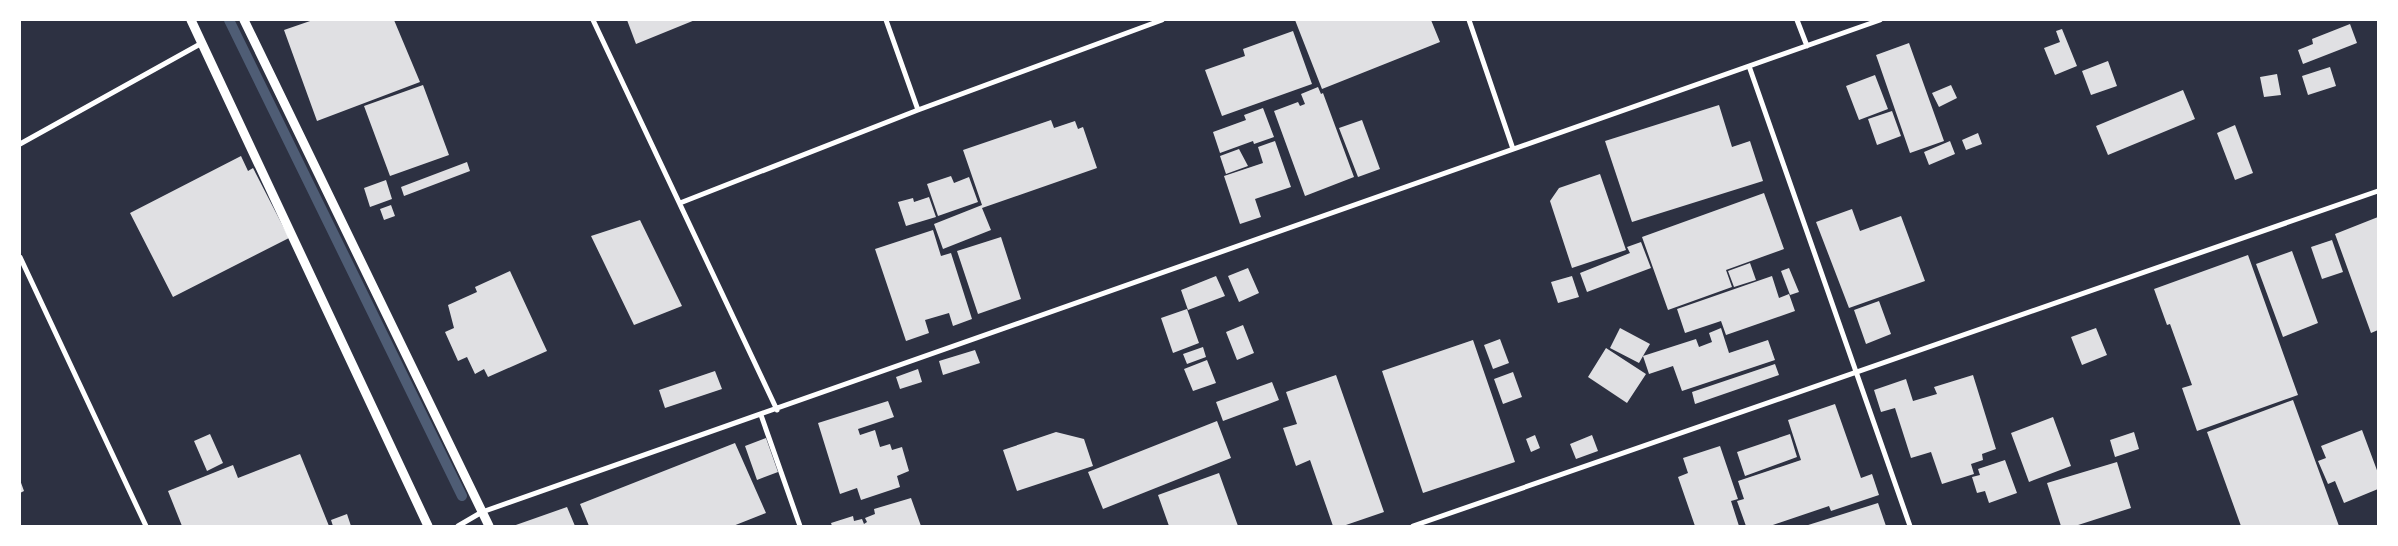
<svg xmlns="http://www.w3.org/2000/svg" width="2398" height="546" font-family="Karla,sans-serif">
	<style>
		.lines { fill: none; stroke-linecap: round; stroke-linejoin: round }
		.stream { stroke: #4f5d75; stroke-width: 10 }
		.building { fill: #e0e0e3 }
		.minor { stroke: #fff; stroke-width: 5 }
		.tertiary { stroke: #fff; stroke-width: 9 }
	</style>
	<rect width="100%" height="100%" fill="#2d3142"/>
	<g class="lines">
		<path class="stream" d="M 229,20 L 462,496"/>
	</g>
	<path class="building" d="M 313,20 L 394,20 L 420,82 L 317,121 L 284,30 Z
		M 627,20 L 695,20 L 636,44 Z
		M 1295,20 L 1431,20 L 1440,42 L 1322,89 Z
		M 2350,24 L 2357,43 L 2303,64 L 2298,50 L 2313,44 L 2312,39 Z
		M 2062,29 L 2077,66 L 2055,75 L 2044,48 L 2060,42 L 2056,31 Z
		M 1293,31 L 1312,84 L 1222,116 L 1205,70 L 1245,56 L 1243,49 Z
		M 1909,43 L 1944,141 L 1910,153 L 1876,55 Z
		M 2108,61 L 2117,86 L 2091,95 L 2082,71 Z
		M 2330,67 L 2336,86 L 2308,95 L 2302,76 Z
		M 2277,74 L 2281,95 L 2264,97 L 2260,77 Z
		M 1875,75 L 1888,109 L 1859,120 L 1846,86 Z
		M 423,85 L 449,155 L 390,176 L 364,106 Z
		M 1951,85 L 1957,98 L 1939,107 L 1932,93 Z
		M 1318,87 L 1321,94 L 1323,93 L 1354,177 L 1305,196 L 1274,111 L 1298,102 L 1300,106 L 1305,104 L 1301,94 Z
		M 2183,90 L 2195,119 L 2108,155 L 2096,126 Z
		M 1719,105 L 1732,147 L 1750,141 L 1763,181 L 1632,222 L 1605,141 Z
		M 1263,108 L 1274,137 L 1254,144 L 1253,141 L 1220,153 L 1213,132 L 1246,120 L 1244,115 Z
		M 1892,111 L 1901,136 L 1877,145 L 1868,119 Z
		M 1051,120 L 1054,128 L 1075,121 L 1078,129 L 1083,127 L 1097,168 L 982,208 L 991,230 L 943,249 L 934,224 L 982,205 L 963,150 Z
		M 1362,120 L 1380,169 L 1358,177 L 1339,128 Z
		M 2235,125 L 2253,173 L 2235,180 L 2217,133 Z
		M 1978,133 L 1982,144 L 1966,150 L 1962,140 Z
		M 1275,141 L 1291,187 L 1255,199 L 1261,217 L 1240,224 L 1224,176 L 1263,163 L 1258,147 Z
		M 1950,141 L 1955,154 L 1929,165 L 1924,152 Z
		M 1239,149 L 1248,166 L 1226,174 L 1220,156 Z
		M 241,156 L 248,171 L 253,168 L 289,238 L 173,297 L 130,213 Z
		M 467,162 L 470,171 L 404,196 L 401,187 Z
		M 1600,174 L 1626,250 L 1572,268 L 1550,201 L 1559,188 Z
		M 951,176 L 954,183 L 969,177 L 978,202 L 938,216 L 927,184 Z
		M 386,180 L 392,199 L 370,207 L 364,188 Z
		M 1764,193 L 1784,249 L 1726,270 L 1732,287 L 1668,310 L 1642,237 Z
		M 929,197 L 936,217 L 906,226 L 898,202 L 913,198 L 914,202 Z
		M 391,205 L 395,216 L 384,220 L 380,209 Z
		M 1852,209 L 1860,231 L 1901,216 L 1925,281 L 1849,308 L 1816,222 Z
		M 2378,217 L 2378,330 L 2371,333 L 2335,234 Z
		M 640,220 L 682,306 L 634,325 L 591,236 Z
		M 933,230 L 941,256 L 951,253 L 972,319 L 953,326 L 949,313 L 925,320 L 929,333 L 906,341 L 875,249 Z
		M 1001,237 L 1021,299 L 978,314 L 957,251 Z
		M 2332,240 L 2343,272 L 2322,279 L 2311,247 Z
		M 1641,242 L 1651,268 L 1587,292 L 1580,273 L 1630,253 L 1627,247 Z
		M 2292,251 L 2318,323 L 2283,337 L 2256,264 Z
		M 2248,255 L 2298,395 L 2197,431 L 2182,388 L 2192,385 L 2170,324 L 2167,325 L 2154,289 Z
		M 1750,263 L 1756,280 L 1734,287 L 1728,271 Z
		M 1248,268 L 1259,293 L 1239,302 L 1228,276 Z
		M 1789,268 L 1799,292 L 1790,295 L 1781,271 Z
		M 510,271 L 547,351 L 488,377 L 484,369 L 475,374 L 467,357 L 458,361 L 445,332 L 454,328 L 448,305 L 477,292 L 475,287 Z
		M 1216,276 L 1225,296 L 1188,310 L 1181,290 Z
		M 1572,276 L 1579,297 L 1558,303 L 1551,282 Z
		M 1772,276 L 1779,298 L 1789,294 L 1795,311 L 1726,335 L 1721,321 L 1685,333 L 1677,309 Z
		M 1879,301 L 1891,334 L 1866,344 L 1854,310 Z
		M 1187,309 L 1199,343 L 1173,353 L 1161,318 Z
		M 1243,325 L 1254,353 L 1237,360 L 1226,332 Z
		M 1620,328 L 1650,344 L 1643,356 L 1696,339 L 1699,347 L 1712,342 L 1709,333 L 1721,328 L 1729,353 L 1768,340 L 1775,360 L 1682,391 L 1673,366 L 1649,374 L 1643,356 L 1639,363 L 1610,348 Z
		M 2096,328 L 2107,355 L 2082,365 L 2071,337 Z
		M 1500,339 L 1509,363 L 1493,369 L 1484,345 Z
		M 1473,340 L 1515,462 L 1423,493 L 1382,371 Z
		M 1203,347 L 1206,357 L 1187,364 L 1183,354 Z
		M 1606,348 L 1646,374 L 1627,403 L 1588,377 Z
		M 975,350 L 980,363 L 943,375 L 939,361 Z
		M 1207,360 L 1216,383 L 1193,391 L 1184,369 Z
		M 1775,364 L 1779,375 L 1695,404 L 1692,392 Z
		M 918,369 L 922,382 L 900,389 L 896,377 Z
		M 715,371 L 722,389 L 665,408 L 659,390 Z
		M 1513,372 L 1522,397 L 1503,404 L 1494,379 Z
		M 1336,375 L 1384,512 L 1343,526 L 1333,526 L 1310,460 L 1296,466 L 1283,428 L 1297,424 L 1286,392 Z
		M 1973,375 L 1996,449 L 1982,454 L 1983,460 L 1971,464 L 1974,474 L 1942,484 L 1931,452 L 1911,458 L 1895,408 L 1881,412 L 1874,390 L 1906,379 L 1913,401 L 1937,394 L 1934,387 Z
		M 1272,382 L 1279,400 L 1223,421 L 1216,402 Z
		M 2293,400 L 2339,526 L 2241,526 L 2207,432 Z
		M 888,401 L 894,417 L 858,429 L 860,435 L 875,430 L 880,447 L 890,444 L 892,450 L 902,447 L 909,471 L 897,476 L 900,487 L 861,500 L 857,488 L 840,494 L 818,423 Z
		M 1835,404 L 1861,478 L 1872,474 L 1879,495 L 1831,511 L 1829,506 L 1770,526 L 1746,526 L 1737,501 L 1744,499 L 1738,481 L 1801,460 L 1788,420 Z
		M 2053,417 L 2071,466 L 2029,482 L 2011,433 Z
		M 1217,421 L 1231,458 L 1103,509 L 1088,472 Z
		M 2362,430 L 2378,473 L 2378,489 L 2344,503 L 2335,481 L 2328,484 L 2318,461 L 2326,458 L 2321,446 Z
		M 1056,432 L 1084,439 L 1093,466 L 1017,491 L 1003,450 Z
		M 2134,432 L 2139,449 L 2115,457 L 2110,440 Z
		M 210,434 L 223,463 L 207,471 L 194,441 Z
		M 1790,434 L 1797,457 L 1745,476 L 1737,452 Z
		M 1535,435 L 1540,448 L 1531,452 L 1526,439 Z
		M 1592,435 L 1598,451 L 1576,459 L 1570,444 Z
		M 766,438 L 778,472 L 757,480 L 745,446 Z
		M 735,443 L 766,513 L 733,526 L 589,526 L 580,504 Z
		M 1720,446 L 1738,499 L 1731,501 L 1739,526 L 1695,526 L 1678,477 L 1688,473 L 1683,458 Z
		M 300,454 L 329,526 L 182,526 L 168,491 L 233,465 L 238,478 Z
		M 2005,460 L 2017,493 L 1989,503 L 1985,491 L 1977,493 L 1972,477 L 1980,475 L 1978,469 Z
		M 2117,462 L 2131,508 L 2075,526 L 2061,526 L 2047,483 Z
		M 1219,473 L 1238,526 L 1169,526 L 1158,495 Z
		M 20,480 L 24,491 L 20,493 Z
		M 911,498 L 921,526 L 832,526 L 831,523 L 853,516 L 854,521 L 862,519 L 864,524 L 867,522 L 865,518 L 875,514 L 874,509 Z
		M 1878,503 L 1886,526 L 1805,526 Z
		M 567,507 L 575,526 L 513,526 Z
		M 347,514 L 351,526 L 333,526 L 331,520 Z"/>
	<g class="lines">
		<path class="minor" d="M 593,20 L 777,410
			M 886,20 L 918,110
			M 1469,20 L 1513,149
			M 1797,20 L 1807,46
			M 1749,66 L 1910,526
			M 20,144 L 202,43
			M 680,203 L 918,110 L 1162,20
			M 20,257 L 146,526
			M 761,415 L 800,526
			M 458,526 L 482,512 L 1880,20
			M 1413,526 L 2378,191"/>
		<path class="tertiary" d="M 191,20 L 428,526
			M 244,20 L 489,526"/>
	</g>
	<rect width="2398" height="546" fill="none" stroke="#ffffff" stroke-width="42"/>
</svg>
